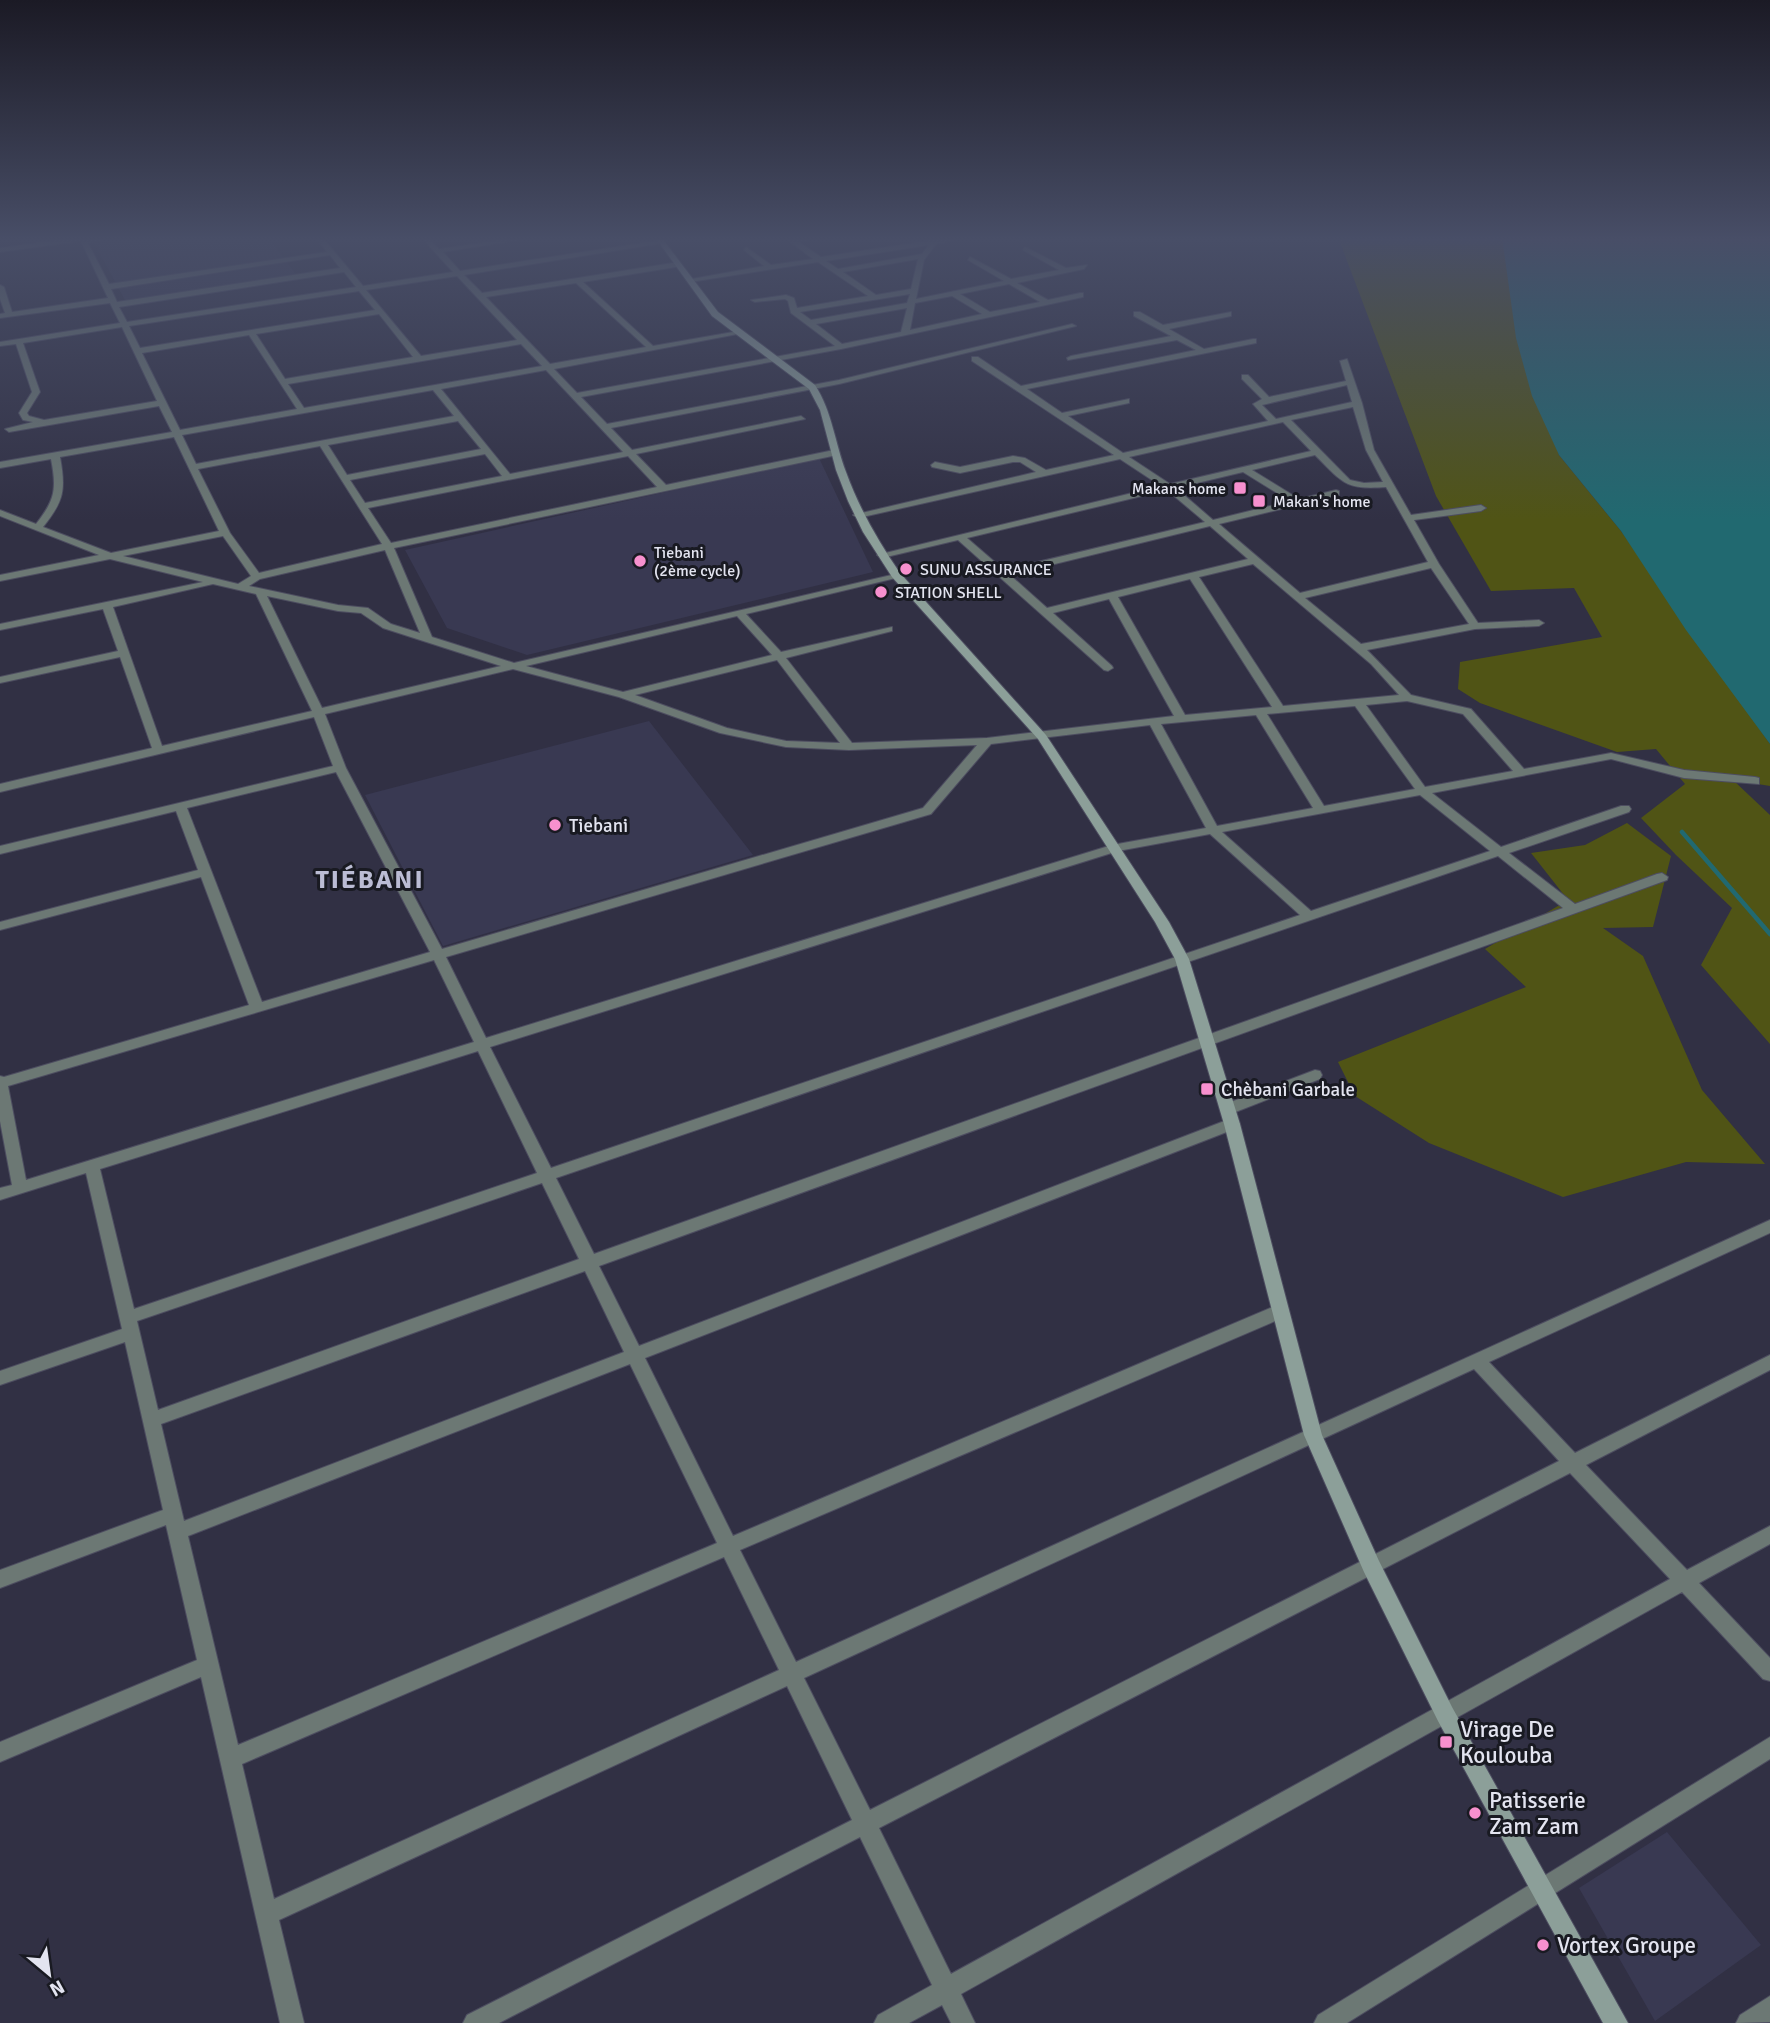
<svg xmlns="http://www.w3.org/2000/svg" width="1770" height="2023" font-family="Signika,sans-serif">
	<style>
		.built { fill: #393952 }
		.green { fill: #505415 }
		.water { fill: #216970 }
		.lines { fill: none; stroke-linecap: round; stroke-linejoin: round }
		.stream { stroke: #216970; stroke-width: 4.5 }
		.minor-casing { stroke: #4d4d60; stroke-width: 2 }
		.secondary-casing { stroke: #4d4d60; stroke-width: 2 }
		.minor { fill: #6c7874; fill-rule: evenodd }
		.secondary { fill: #8c9f99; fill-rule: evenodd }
		.poi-dot { fill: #f790ce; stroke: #191a22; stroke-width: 2.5 }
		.labels { text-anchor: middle; stroke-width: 6; stroke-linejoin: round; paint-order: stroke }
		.far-poi-label { font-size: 16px; fill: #e3e4f0; stroke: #191a22; text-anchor: start }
		.poi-label { font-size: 19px; fill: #e3e4f0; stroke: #191a22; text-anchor: start }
		.near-poi-label { font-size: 23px; fill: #e3e4f0; stroke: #191a22; text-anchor: start }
		.district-label { font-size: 26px; font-weight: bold; letter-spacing: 2px; fill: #bbbcd4; stroke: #191a22 }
	</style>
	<rect width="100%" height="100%" fill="#313044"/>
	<path class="built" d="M 105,237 L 268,237 L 297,276 L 126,302 L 92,239 Z
		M 819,458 L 873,572 L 527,655 L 447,628 L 405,550 Z
		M 649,721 L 753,855 L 443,946 L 365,795 Z
		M 1667,1832 L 1761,1945 L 1655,2021 L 1579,1888 Z"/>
	<path class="green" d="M 1338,237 L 1502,237 L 1559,455 L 1621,531 L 1770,744 L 1770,786 L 1733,780 L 1770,815 L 1770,1044 L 1701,965 L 1732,908 L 1676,855 L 1641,818 L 1685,784 L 1656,749 L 1617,752 L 1480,703 L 1458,689 L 1460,662 L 1602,637 L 1574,588 L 1491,591 L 1436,496 Z
		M 1627,823 L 1671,856 L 1653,927 L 1603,928 L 1643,956 L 1702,1090 L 1765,1164 L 1686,1162 L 1563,1197 L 1429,1143 L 1355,1096 L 1338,1062 L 1526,987 L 1485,949 L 1568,900 L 1531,853 L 1585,845 Z"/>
	<path class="water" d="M 1502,237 L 1770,237 L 1770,744 L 1686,630 L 1621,531 L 1559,455 L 1532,396 L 1516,338 Z"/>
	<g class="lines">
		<path class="stream" d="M 1682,832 L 1770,934"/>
		<defs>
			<path id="minor" d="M 79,237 L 86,239 L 117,237 L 88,243 L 109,284 L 327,252 L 316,237 L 322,237 L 363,286 L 453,272 L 421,237 L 428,237 L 439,249 L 522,237 L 537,237 L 443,252 L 460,271 L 661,240 L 663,243 L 464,275 L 482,293 L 679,262 L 682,266 L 583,282 L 653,346 L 739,331 L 743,333 L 554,369 L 577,393 L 835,346 L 791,313 L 788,301 L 785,299 L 755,302 L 751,300 L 786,295 L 794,298 L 797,308 L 868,296 L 818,262 L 690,282 L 686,280 L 764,266 L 744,250 L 746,247 L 771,265 L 813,259 L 784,237 L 794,239 L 820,237 L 799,242 L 821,257 L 927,241 L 925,237 L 931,237 L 933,240 L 967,237 L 936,244 L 924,260 L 916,299 L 1004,281 L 968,260 L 970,257 L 1011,279 L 1059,270 L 1023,250 L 1025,247 L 1066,268 L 1087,265 L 1084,269 L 1017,283 L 1048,300 L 1080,293 L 1083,293 L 1083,297 L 841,349 L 581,397 L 607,424 L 839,380 L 1072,324 L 1076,326 L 839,384 L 611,428 L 632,450 L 801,416 L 805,419 L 636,454 L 666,485 L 834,450 L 837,451 L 837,455 L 394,548 L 432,637 L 514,663 L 900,573 L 900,577 L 746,614 L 781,652 L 892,627 L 892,631 L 786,658 L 852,743 L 987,738 L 1174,716 L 1109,599 L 1053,613 L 1112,666 L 1113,668 L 1108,671 L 1104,670 L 958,540 L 882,558 L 877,555 L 1161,486 L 1120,459 L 858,518 L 853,515 L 1036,472 L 1020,462 L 1013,462 L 960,473 L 932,467 L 931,465 L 935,462 L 960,467 L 1013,456 L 1025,458 L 1046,470 L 1114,455 L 972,361 L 972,357 L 978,357 L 1021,386 L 1196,350 L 1177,340 L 1068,360 L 1067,358 L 1071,356 L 1171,336 L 1134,316 L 1134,312 L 1140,312 L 1163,325 L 1231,312 L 1231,316 L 1169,329 L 1204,349 L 1253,339 L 1256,339 L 1256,343 L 1027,389 L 1062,413 L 1129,399 L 1129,403 L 1068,416 L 1123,453 L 1268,421 L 1253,404 L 1262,399 L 1242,379 L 1242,375 L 1248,375 L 1269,397 L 1346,381 L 1340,361 L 1347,359 L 1362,403 L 1374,450 L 1411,515 L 1481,505 L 1486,508 L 1481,511 L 1414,520 L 1439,564 L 1478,623 L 1539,620 L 1544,623 L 1539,626 L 1475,629 L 1367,650 L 1411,695 L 1471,709 L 1524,769 L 1611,753 L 1684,770 L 1755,777 L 1759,778 L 1759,784 L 1684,778 L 1611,759 L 1432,793 L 1501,847 L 1621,806 L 1629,806 L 1631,809 L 1629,812 L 1509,853 L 1575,904 L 1657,874 L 1662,873 L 1668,877 L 1667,880 L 599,1266 L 639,1346 L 1227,1120 L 1237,1120 L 1240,1124 L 1237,1128 L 645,1358 L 733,1536 L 1275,1306 L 1281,1304 L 1287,1306 L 1289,1311 L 1287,1316 L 740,1550 L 796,1662 L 1770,1220 L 1770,1233 L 1489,1362 L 1575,1453 L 1770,1355 L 1770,1370 L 1586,1465 L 1687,1570 L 1770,1526 L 1770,1544 L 1699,1583 L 1770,1658 L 1770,1681 L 1763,1679 L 1682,1592 L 961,1994 L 975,2023 L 951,2023 L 942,2005 L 909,2023 L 874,2023 L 878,2015 L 932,1985 L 860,1837 L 499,2023 L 463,2023 L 467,2015 L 852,1820 L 787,1686 L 279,1920 L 304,2023 L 280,2023 L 201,1677 L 0,1762 L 0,1742 L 197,1660 L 166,1525 L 0,1588 L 0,1570 L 163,1510 L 125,1342 L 0,1385 L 0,1371 L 122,1329 L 86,1173 L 0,1200 L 0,1188 L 12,1185 L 0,1121 L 0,1076 L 4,1077 L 249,1005 L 201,877 L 0,930 L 0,922 L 198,870 L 176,811 L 0,854 L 0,846 L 333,766 L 314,717 L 0,792 L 0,784 L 152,748 L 120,657 L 0,683 L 0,677 L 118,651 L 103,609 L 0,630 L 0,624 L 203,582 L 110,559 L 0,581 L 0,575 L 99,555 L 0,516 L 0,510 L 36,524 C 55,500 57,489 51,459 L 0,468 L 0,462 L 172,432 L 159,406 L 9,432 L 5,429 L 33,422 L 23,420 L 19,413 L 32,392 L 16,344 L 0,346 L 0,342 L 120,323 L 110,303 L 0,318 L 0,314 L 5,313 L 0,299 L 0,285 L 4,287 L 12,312 L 108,298 L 81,241 L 0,252 L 0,248 ZM 929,245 L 922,254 L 838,269 L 826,261 ZM 330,255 L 340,268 L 117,302 L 111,289 ZM 918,259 L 911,289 L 876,295 L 843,272 ZM 344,272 L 356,287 L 127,322 L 119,307 ZM 457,276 L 517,340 L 421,356 L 366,290 ZM 576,283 L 646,347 L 550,364 L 486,297 ZM 1009,284 L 1040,302 L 990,312 L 960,294 ZM 359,291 L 375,310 L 140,348 L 129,326 ZM 910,294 L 907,303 L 811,320 L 800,312 ZM 952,296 L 982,314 L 910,330 L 915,303 ZM 907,308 L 901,332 L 842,344 L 816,324 ZM 379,314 L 413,357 L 285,379 L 256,334 ZM 122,327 L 157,401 L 44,420 L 29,416 L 27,413 L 40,392 L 23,343 ZM 249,335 L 297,409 L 180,430 L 142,353 ZM 521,344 L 542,366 L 304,408 L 288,384 ZM 546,370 L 623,452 L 510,474 L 441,389 ZM 1347,385 L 1352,402 L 1276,419 L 1262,405 ZM 433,390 L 454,416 L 196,464 L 182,435 ZM 1353,407 L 1366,450 L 1383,482 L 1364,483 L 1350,480 L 1291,420 ZM 458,421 L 481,449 L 347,475 L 328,445 ZM 1283,422 L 1311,451 L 1170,484 L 1129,457 ZM 174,437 L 219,531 L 111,553 L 43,527 C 64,501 66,490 60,457 ZM 320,446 L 382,544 L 259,573 L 230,533 L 198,469 ZM 485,454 L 502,476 L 365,503 L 350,480 ZM 1315,455 C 1343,483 1345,490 1386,487 L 1428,562 L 1300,593 L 1219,524 L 1339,495 L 1339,491 L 1336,490 L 1299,499 L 1252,470 ZM 628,456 L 657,487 L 391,543 L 368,508 ZM 1243,472 L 1290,501 L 1213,520 L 1176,488 ZM 1167,490 L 1205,522 L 1004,570 L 967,538 ZM 1210,526 L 1248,559 L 1047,608 L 1010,575 ZM 223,536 L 251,576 L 238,584 L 123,556 ZM 385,550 L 420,633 L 391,624 L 368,608 L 338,605 L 249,586 L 260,579 ZM 1253,564 L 1371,664 L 1399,695 L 1283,706 L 1199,577 ZM 1431,568 L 1469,624 L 1361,644 L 1305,598 ZM 1190,579 L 1272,707 L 1185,715 L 1118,597 ZM 213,584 L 256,594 L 312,711 L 162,746 L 113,607 ZM 267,596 L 338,611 L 361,613 L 383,628 L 501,666 L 322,708 ZM 737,616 L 772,655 L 623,692 L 526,666 ZM 777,660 L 840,743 L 786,741 L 727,728 L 635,695 ZM 513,669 L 619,697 L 720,733 L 786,747 L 849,750 L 977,745 L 923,808 L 442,949 L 346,768 L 325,714 ZM 1407,701 L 1463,714 L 1513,771 L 1425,787 L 1366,705 ZM 1355,706 L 1415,789 L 1324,806 L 1267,714 ZM 1256,715 L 1313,808 L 1217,826 L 1161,724 ZM 1150,725 L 1206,828 L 1112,845 L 486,1038 L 446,957 L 931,814 L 991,744 ZM 336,772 L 430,952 L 262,1002 L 187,808 ZM 1420,795 L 1490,851 L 1311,911 L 1222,832 ZM 1210,834 L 1300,915 L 551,1168 L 490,1047 L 1118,851 ZM 1498,856 L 1563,908 L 594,1254 L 556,1178 ZM 434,960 L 474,1042 L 26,1180 L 8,1086 ZM 478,1051 L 537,1173 L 134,1309 L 100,1169 ZM 542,1183 L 579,1259 L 158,1410 L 137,1321 ZM 585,1271 L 624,1352 L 184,1521 L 161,1424 ZM 630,1364 L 717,1543 L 238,1745 L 188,1536 ZM 1474,1369 L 1559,1461 L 870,1810 L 804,1678 ZM 1570,1473 L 1670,1579 L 951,1974 L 879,1828 ZM 724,1557 L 779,1670 L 274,1899 L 242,1764 Z
				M 1315,1070 L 1320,1071 L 1322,1075 L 1320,1079 L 1233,1113 L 1223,1113 L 1221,1109 L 1223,1105 Z
				M 1770,1737 L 1770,1759 L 1347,2023 L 1314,2023 L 1318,2015 Z
				M 1770,1996 L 1770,2022 L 1736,2023 L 1740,2015 Z"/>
			<path id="secondary" d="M 655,237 L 661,237 L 718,312 L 815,385 C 832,411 835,443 846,472 C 859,508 878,541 900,573 L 1046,735 L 1169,922 L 1189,959 L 1240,1124 L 1322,1435 L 1379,1561 L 1452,1707 L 1628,2023 L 1603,2023 L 1438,1721 L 1364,1572 L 1304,1435 L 1224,1124 L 1175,959 L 1155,922 L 1038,739 L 892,577 L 863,532 L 848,501 L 836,470 L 820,410 L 809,389 L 712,316 Z"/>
		</defs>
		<use href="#minor" class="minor-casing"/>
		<use href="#secondary" class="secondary-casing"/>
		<use href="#minor" class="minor"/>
		<use href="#secondary" class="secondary"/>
	</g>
	<linearGradient id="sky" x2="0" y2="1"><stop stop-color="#1b1a25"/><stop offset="0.46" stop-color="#484e67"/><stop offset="1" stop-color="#484e67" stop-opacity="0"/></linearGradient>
	<rect width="1770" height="520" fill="url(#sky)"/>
	<g class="poi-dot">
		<rect x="1233" y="481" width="14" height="14" rx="3.5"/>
		<rect x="1252" y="494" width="14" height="14" rx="3.5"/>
		<circle cx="640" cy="561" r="7"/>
		<circle cx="906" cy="569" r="7"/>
		<circle cx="881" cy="592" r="7"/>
		<circle cx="555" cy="825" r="7"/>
		<rect x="1200" y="1082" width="14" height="14" rx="3.5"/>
		<rect x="1439" y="1735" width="14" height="14" rx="3.5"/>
		<circle cx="1475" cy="1813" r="7"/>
		<circle cx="1543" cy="1945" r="7"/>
	</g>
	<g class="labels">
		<g class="far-poi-label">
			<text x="1226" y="494" text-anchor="end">Makans home</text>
			<text x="1273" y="507">Makan's home</text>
			<text x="654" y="558">Tiebani<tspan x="654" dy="18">(2ème cycle)</tspan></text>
			<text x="920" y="575">SUNU ASSURANCE</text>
			<text x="895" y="598">STATION SHELL</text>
		</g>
		<g class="poi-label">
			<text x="569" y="832">Tiebani</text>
			<text x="1221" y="1096">Chèbani Garbale</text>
		</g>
		<g class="near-poi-label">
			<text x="1460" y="1737">Virage De<tspan x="1460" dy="26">Koulouba</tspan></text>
			<text x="1489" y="1808">Patisserie<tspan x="1489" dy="26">Zam Zam</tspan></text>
			<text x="1557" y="1953">Vortex Groupe</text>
		</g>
		<g class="district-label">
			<text x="370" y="888">TIÉBANI</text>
		</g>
	</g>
	<g transform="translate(49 1974) rotate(151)" stroke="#191a22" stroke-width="5" paint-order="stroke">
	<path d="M0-5L12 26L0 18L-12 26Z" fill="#e3e4f0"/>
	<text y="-10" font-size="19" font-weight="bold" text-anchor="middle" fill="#e3e4f0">N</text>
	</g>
</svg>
